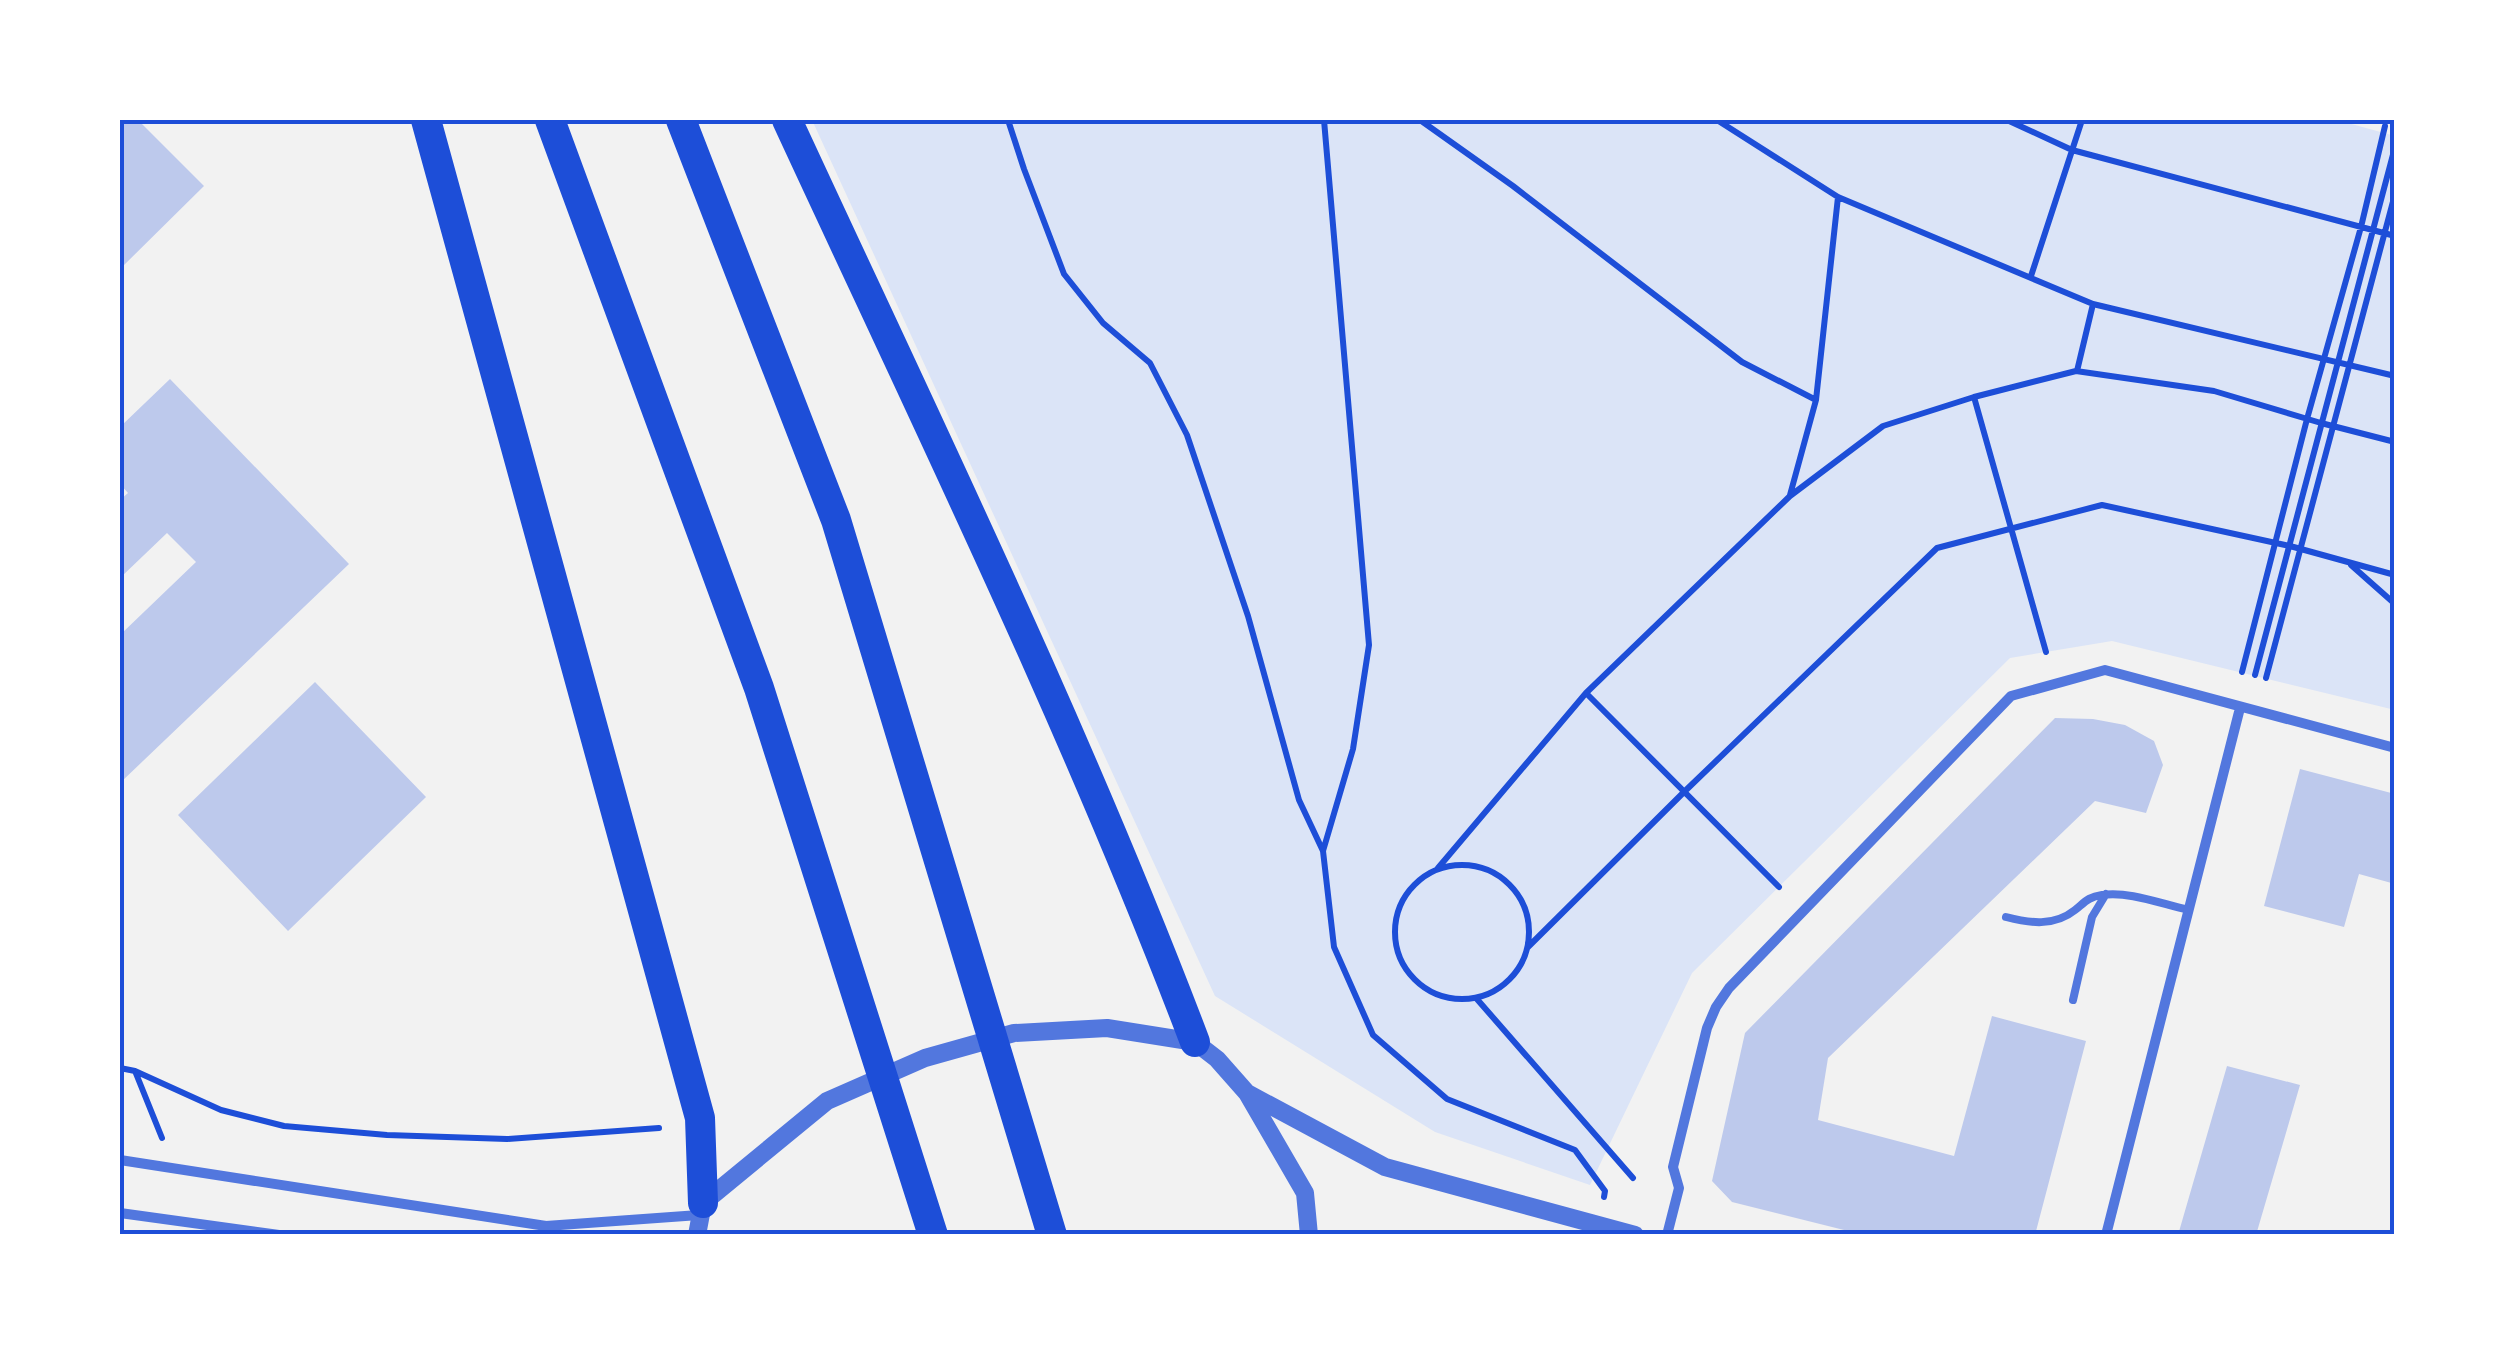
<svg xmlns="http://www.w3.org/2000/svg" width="2515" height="1355" font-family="Ubuntu,sans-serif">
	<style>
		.green { fill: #dbe4f7 }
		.building { fill: #bdc9ec }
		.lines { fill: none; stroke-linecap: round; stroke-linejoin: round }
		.path { stroke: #1d4ed8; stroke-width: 6 }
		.service { stroke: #5277de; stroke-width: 8 }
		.minor { stroke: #5277de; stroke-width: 10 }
		.tertiary { stroke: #5277de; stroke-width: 18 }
		.motorway { stroke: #1d4ed8; stroke-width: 30 }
		.neatline { fill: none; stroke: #1d4ed8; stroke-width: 4 }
	</style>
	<rect width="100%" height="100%" fill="#f2f2f2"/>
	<path class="green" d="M 812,120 L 2337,120 L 2395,136 L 2395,710 L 2112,641 L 2010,658 L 1692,973 L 1590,1185 L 1435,1132 L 1215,996 Z"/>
	<path class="building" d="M 120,120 L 138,120 L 204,186 L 120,269 Z
		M 170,379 L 349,564 L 120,783 L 120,635 L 196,562 L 167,533 L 120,578 L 120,500 L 128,493 L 120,484 L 120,427 Z
		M 315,682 L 426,797 L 288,931 L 178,815 Z
		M 2055,718 L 2093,719 L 2125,725 L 2154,741 L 2163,765 L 2146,813 L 2095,801 L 1828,1058 L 1818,1120 L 1954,1156 L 1992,1016 L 2086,1041 L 2035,1235 L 1864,1235 L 1732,1202 L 1712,1181 L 1745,1033 Z
		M 2300,769 L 2395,794 L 2395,884 L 2359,874 L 2344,927 L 2264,906 Z
		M 2227,1066 L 2300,1085 L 2256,1235 L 2178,1235 Z"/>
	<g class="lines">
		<path class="path" d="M 1008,120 L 1024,169 L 1064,274 L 1103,323 L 1150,363 L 1187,435 L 1248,616 L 1299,800 L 1323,851
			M 1324,120 L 1369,645 L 1353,749 L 1323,851 L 1334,947 L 1373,1035 L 1447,1099 L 1575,1150 L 1605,1191 L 1604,1197
			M 1420,120 L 1513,186 L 1742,362 L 1816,400
			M 1717,120 L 1838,197 L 2093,304 L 2395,376
			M 2007,120 L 2072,150 L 2395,236
			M 2031,276 L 2082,120
			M 2077,371 L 2093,304
			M 1974,397 L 2046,652
			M 1790,495 L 1816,400 L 1838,197
			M 2351,565 L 2395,604
			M 2242,672 L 2307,419 L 2361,227 L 2385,126
			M 2255,675 L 2395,147
			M 2266,678 L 2395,194
			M 1586,693 L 1779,887
			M1395 932a67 67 0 1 1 134 0a67 67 0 1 1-134 0Z
			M 1438,868 L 1586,693 L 1790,496 L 1883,426 L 1974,397 L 2076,371 L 2214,391 L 2321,423 L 2395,442
			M 1528,947 L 1684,792 L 1937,548 L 2102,505 L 2290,546 L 2395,575
			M 1476,998 L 1633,1178
			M 120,1068 L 135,1071 L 221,1110 L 284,1126 L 387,1135 L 507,1139 L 659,1128
			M 135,1071 L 162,1138"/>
		<path class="service" d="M 2006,917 C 2029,923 2054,927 2075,910 C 2085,902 2088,897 2102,895 C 2130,891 2161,904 2189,910
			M 2073,1000 L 2092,917 L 2106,894"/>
		<path class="minor" d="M 120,1160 L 546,1226 L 699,1215
			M 120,1213 L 279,1235
			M 1667,1235 L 1679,1188 L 1673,1167 L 1707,1028 L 1716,1007 L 1729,988 L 2011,696 L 2105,670 L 2395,748
			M 2106,1235 L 2240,708"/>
		<path class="tertiary" d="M 1247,1093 L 1385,1167 L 1635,1235
			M 697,1235 L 703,1203 L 827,1101 L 925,1058 L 1014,1033 L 1107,1028 L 1195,1042 L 1217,1059 L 1247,1093 L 1305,1193 L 1309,1235"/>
		<path class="motorway" d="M 426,120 L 700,1118 L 703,1203
			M 550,120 L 759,688 L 933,1235
			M 681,120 L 836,520 L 1052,1235
			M 787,120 C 928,425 1076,728 1195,1042"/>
	</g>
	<rect width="2515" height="1355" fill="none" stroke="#ffffff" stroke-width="245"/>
	<rect x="122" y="122" width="2270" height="1110" class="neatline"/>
</svg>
